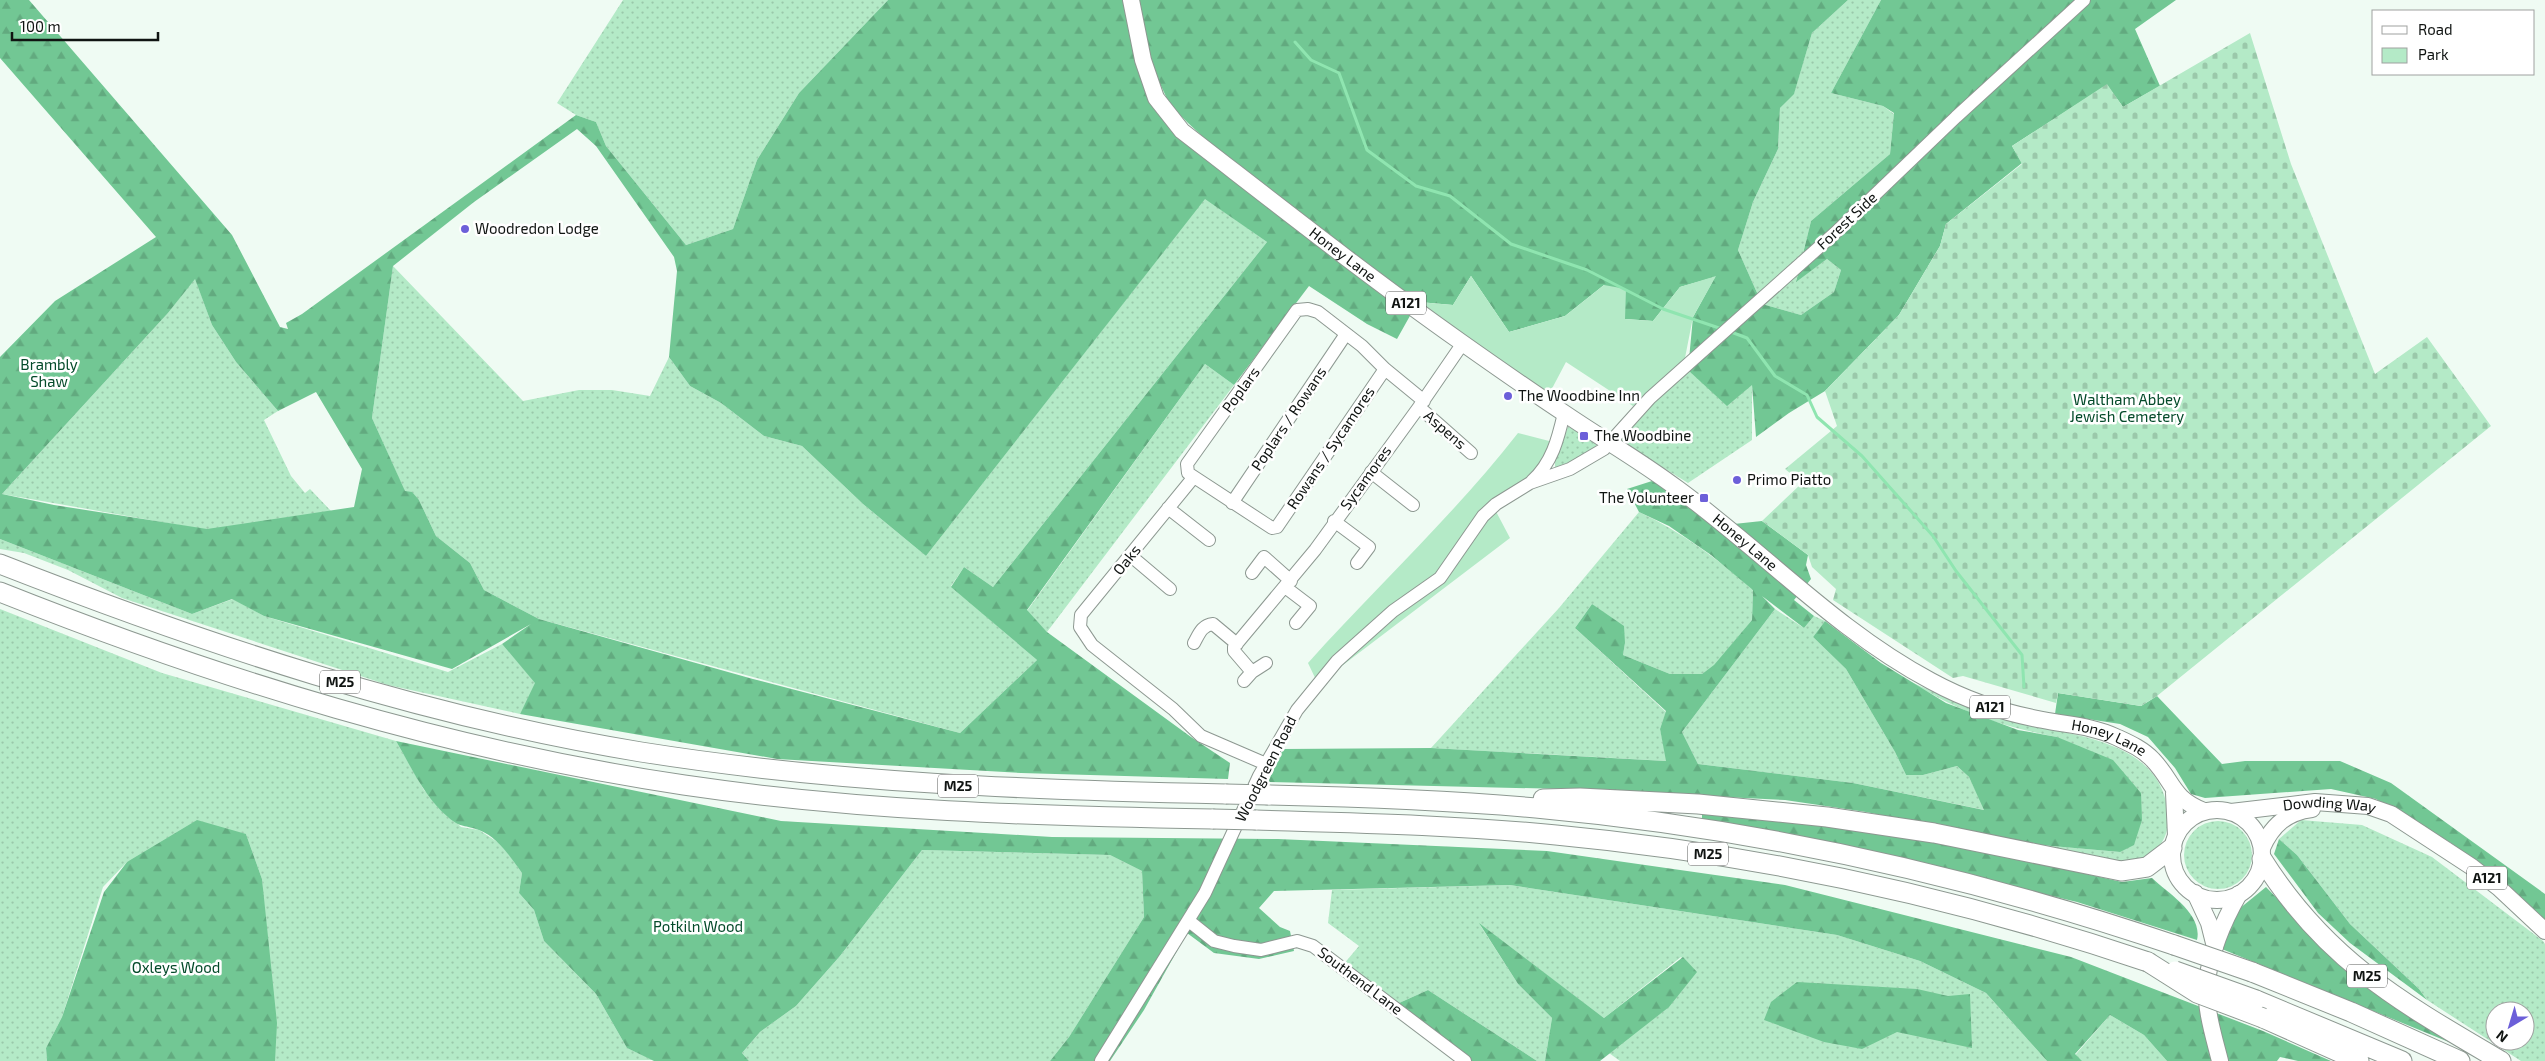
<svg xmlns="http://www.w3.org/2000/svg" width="2545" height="1061" font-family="'Exo 2',sans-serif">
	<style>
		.grass { fill: url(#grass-dots); fill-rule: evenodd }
		.forest { fill: url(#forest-firs); fill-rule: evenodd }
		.cemetery { fill: url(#cemetery-stones) }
		.park { fill: #b4eac7 }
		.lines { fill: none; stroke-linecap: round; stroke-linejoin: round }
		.stream { stroke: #8fe5b0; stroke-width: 3 }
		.minor-casing { stroke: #8d9891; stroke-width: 14 }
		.major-casing { stroke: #8d9891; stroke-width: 18 }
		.highway-casing { stroke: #8d9891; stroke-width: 21 }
		.minor { stroke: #fff; stroke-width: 12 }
		.major { stroke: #fff; stroke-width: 16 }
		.highway { stroke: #fff; stroke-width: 19 }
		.highway-bridge-casing { stroke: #8d9891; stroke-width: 21; stroke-linecap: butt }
		.highway-bridge { stroke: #fff; stroke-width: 19 }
		.poi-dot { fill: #6c5fd9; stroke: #fff; stroke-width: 2 }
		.labels { text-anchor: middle; stroke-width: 5; stroke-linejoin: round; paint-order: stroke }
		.shield { fill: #fff; stroke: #585a59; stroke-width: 1 }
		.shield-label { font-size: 14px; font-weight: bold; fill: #101412 }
		.street-label { font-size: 15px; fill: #101412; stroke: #fff }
		.poi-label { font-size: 15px; fill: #101412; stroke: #fff; text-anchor: start }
		.park-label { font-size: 15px; fill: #044a2a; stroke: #fff }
	</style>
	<defs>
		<pattern id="grass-dots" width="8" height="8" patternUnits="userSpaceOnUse" patternTransform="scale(1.25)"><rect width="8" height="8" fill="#b4eac7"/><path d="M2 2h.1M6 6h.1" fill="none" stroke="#9ac8aa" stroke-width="1.8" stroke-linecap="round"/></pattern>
		<pattern id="forest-firs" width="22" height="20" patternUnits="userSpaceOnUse" patternTransform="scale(1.25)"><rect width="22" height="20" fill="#72c794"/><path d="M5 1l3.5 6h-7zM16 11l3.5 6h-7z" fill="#62aa7f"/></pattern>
		<pattern id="cemetery-stones" width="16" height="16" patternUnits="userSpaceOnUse" patternTransform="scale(1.25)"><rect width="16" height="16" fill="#b4eac7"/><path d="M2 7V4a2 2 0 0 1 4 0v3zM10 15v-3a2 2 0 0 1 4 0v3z" fill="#9ac8aa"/></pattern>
	</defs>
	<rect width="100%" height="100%" fill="#effbf3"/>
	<path class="grass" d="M 623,0 L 888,0 L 799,93 L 757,160 L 733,229 L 686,245 L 606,146 L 596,122 L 576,115 L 557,103 Z
		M 1848,0 L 1881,0 L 1831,93 L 1883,106 L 1894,114 L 1890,154 L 1811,221 L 1796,281 L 1827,259 L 1841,270 L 1834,292 L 1801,315 L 1762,304 L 1738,250 L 1753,202 L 1778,149 L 1780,108 L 1794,93 L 1812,33 Z
		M 1205,198 L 1267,242 L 993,587 L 964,567 L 951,586 L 1037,660 L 960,733 L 539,619 L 484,590 L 470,563 L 436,536 L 419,500 L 405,492 L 372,418 L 393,266 L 523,401 L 579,390 L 612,390 L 650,396 L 669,357 L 690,386 L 721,403 L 764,436 L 802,446 L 863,504 L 926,556 Z
		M 195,278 L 212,325 L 236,362 L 278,411 L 264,420 L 291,476 L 305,493 L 310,489 L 332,512 L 207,530 L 2,494 L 168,313 Z
		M 1205,364 L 1234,385 L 1047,632 L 1027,611 Z
		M 1688,370 L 1752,385 L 1752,440 L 1688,483 L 1617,439 Z
		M 1568,427 L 1574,428 L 1596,443 L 1596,446 L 1577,459 L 1555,468 L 1555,459 Z
		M 1639,512 C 1682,532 1717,559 1753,589 L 1752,620 L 1714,666 L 1702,674 L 1670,674 L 1623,655 L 1625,643 L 1592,604 L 1575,628 L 1666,712 L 1660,729 L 1667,761 L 1431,748 L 1559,608 Z
		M 0,539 L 192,614 L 233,599 L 264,616 L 448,672 L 502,644 L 536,683 L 520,714 L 388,685 L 122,598 L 68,570 L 24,553 L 0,549 Z
		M 0,609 L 162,673 L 396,741 L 424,790 L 461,827 L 479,830 L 502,845 L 522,873 L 519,893 L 534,910 L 544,941 L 596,994 L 627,1048 L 653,1060 L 274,1061 L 262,879 L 246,834 L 127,862 L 103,887 L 62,1017 L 46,1048 L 47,1061 L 0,1061 Z
		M 1775,609 L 1804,628 L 1814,616 L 1825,621 L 1813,637 L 1846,669 L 1895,752 L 1906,775 L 1923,775 L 1957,766 L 1969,777 L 1985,810 L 1853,783 L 1698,764 L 1682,732 Z
		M 1911,682 C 1941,695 1971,710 2002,719 C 2062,736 2168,735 2168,821 C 2168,845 2149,858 2128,864 L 2018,843 L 2120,852 L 2057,737 C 2002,727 1958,711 1911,682 Z
		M 2301,820 L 2362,825 L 2432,857 L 2543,941 L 2545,944 L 2545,1061 L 2521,1061 L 2427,1000 L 2419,989 L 2350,924 L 2297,855 L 2279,839 ZM 2495,1011 L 2525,1011 L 2525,1041 L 2495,1041 Z
		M2184 855a34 34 0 1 1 68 0a34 34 0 1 1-68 0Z
		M 922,850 L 1110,855 L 1142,871 L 1144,917 L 1069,1037 L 1050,1061 L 749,1061 L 742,1053 L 760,1032 L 796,1006 L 840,956 Z
		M 1510,885 L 1837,935 L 1920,961 L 1986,993 L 2047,1061 L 1620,1061 L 1609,1053 L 1694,973 L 1681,957 L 1604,1018 L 1480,925 L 1518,984 L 1552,1018 L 1545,1061 L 1537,1061 L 1428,990 L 1388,1008 L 1337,972 L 1359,946 L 1328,923 L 1332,890 Z
		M 2110,1015 L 2144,1035 L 2167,1061 L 2070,1061 Z"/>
	<path class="forest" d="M 0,0 L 29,0 L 232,235 L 280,327 L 288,329 L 286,323 L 302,314 L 576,115 L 596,122 L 606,146 L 686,245 L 733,229 L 757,160 L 799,93 L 888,0 L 1124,0 L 1152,99 L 1395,302 L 1387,306 L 1411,314 L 1397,339 L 1367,324 L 1309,286 L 1234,385 L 1205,364 L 1027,610 L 1047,632 L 1191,737 L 1230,763 L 1228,779 L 1021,773 L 777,759 L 520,714 L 535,683 L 502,644 L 531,624 L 452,669 L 264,616 L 232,599 L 192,614 L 0,539 L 0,357 L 55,301 L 156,237 L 0,58 ZM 577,129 L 596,146 L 674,257 L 677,271 L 669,357 L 690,386 L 721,403 L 764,436 L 802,446 L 863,504 L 926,556 L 1205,199 L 1267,242 L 993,587 L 964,567 L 951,587 L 1037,660 L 960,733 L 753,679 L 539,619 L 484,590 L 470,563 L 436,536 L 419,500 L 412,492 L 405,491 L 372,418 L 393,266 L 474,202 ZM 195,279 L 212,325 L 236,362 L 278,411 L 316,392 L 362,469 L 354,507 L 207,529 L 54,505 L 2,494 L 168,313 Z
		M 1138,0 L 1848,0 L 1812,33 L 1794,94 L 1780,108 L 1778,149 L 1753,202 L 1738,250 L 1762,304 L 1801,315 L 1834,292 L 1841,270 L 1827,259 L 1796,282 L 1811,221 L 1890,154 L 1894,113 L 1883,106 L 1831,93 L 1881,0 L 2176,0 L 2135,29 L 2160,86 L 2123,107 L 2107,85 L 2012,146 L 2022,163 L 1946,224 L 1940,246 L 1899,315 L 1825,391 L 1789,413 L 1756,437 L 1752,385 L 1727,406 L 1688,370 L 1693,317 L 1715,277 L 1680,287 L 1653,321 L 1625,319 L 1604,285 L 1565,316 L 1509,332 L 1471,276 L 1453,305 L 1419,302 L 1328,237 L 1227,159 L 1188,123 L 1170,105 L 1154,71 Z
		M 1652,481 L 1669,490 L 1715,526 L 1762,521 L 1808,555 L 1806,565 L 1811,579 L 1794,600 L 1814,616 L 1804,628 L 1762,596 L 1775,609 L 1682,732 L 1698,764 L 1853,783 L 1984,810 L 1969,777 L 1957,766 L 1923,775 L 1906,775 L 1895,752 L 1846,669 L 1813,637 L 1825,621 L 1881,663 L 1946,703 L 2018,730 L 2057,737 L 2113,760 L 2141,793 L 2142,820 L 2134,845 L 2120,852 L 2018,843 L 1866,812 L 1785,800 L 1562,789 L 1268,782 L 1283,749 L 1431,748 L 1666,761 L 1660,729 L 1666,711 L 1575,628 L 1592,604 L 1624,626 L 1625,643 L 1623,655 L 1670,674 L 1702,674 L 1714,665 L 1752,620 L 1753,590 L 1711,555 L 1669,526 L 1639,512 L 1627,489 Z
		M 2058,693 L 2141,706 L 2157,696 L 2222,764 L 2245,761 L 2340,761 L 2391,783 L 2545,894 L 2545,922 L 2491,874 L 2451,843 L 2376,799 L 2331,789 L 2205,798 L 2191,794 L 2175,768 L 2148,737 L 2120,724 L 2055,714 Z
		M 396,741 L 781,821 L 1052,837 L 1278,839 L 1547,851 L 1785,885 L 2071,957 L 2263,1031 L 2331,1061 L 2298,1061 L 2280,1057 L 2277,1061 L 2167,1061 L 2144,1035 L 2110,1015 L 2075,1054 L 2082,1061 L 2047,1061 L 1986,993 L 1920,961 L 1837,935 L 1510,885 L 1274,891 L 1259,908 L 1280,927 L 1290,931 L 1294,951 L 1259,959 L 1214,953 L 1187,933 L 1144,1010 L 1110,1061 L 1050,1061 L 1069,1037 L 1144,917 L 1142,871 L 1110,855 L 922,850 L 840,956 L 796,1006 L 760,1032 L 742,1053 L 749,1061 L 654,1061 L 627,1048 L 596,994 L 544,941 L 534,910 L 519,893 L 522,873 C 510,857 499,838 479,830 C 466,825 460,828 448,817 C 425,798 411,767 396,741 Z
		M 1702,810 L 1932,839 L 2122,882 L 2152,878 C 2169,894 2203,914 2197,940 L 2077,902 L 1816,839 L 1702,819 Z
		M 197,820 L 246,834 L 262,879 L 277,1023 L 275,1061 L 47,1061 L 46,1048 L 62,1017 L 104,892 L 127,862 Z
		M 2279,839 L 2297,855 L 2350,924 L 2419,989 L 2427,1000 L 2350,943 L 2318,913 L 2274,854 Z
		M 2266,887 L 2299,921 L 2461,1047 L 2217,947 L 2239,909 Z
		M 1479,923 L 1604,1018 L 1683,957 L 1697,972 L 1669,1007 L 1600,1061 L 1545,1061 L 1552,1018 L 1518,984 Z
		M 1797,982 L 1917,989 L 1948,996 L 1970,994 L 1972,1048 L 1897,1032 L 1862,1049 L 1824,1042 L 1764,1020 L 1771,1002 Z
		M 1428,990 L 1537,1061 L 1462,1061 L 1388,1008 Z"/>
	<path class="cemetery" d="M 2250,33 L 2291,164 L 2375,374 L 2427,337 L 2491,426 L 2157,696 L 2141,706 L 2058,693 L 2056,703 L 1963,676 L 1953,678 L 1833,600 L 1836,589 L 1812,567 L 1808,555 L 1762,521 L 1802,483 L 1785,469 L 1837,426 L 1825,391 L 1899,315 L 1940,246 L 1946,224 L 2022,164 L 2012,146 L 2107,84 L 2123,107 Z"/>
	<path class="park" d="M 1471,276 L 1509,332 L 1565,316 L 1604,285 L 1626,289 L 1625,319 L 1653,321 L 1680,287 L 1716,276 L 1693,317 L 1684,363 L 1633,406 L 1566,362 L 1547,398 L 1462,336 L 1419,302 L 1453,305 Z
		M 1518,433 L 1553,442 L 1531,479 L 1491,502 L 1510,538 L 1318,684 L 1308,663 C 1377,586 1454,515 1518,433 Z"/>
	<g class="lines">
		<path class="stream" d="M 1295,42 L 1311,60 L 1339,73 L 1367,150 L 1416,186 L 1450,196 L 1511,244 L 1587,270 L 1663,309 L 1722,329
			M 1731,332 L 1747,338 L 1775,376 L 1807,395 L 1817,417 L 1862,456 L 1933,536 L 1956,571 L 2022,655 L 2024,687"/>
		<defs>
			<path id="minor" d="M 1385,369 L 1277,527 L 1272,528 L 1188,473 L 1187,464 L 1297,310 L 1308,309 L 1318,312 L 1362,346 L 1385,369 L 1424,401
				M 1419,407 L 1471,453
				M 1371,472 L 1413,505
				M 1193,478 L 1081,615 L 1080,627 L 1092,645 L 1173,709 L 1201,736 L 1266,764
				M 1532,481 C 1552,463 1558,439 1564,413
				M 1232,503 L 1346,334
				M 1168,508 L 1209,540
				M 1334,521 L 1369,547 L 1357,563
				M 1131,556 L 1170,589
				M 1252,573 L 1264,557 L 1291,581
				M 1285,587 L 1310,606 L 1296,623
				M 1194,643 C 1199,634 1202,625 1213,624 L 1237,644
				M 1252,672 L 1266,663
				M 1244,681 L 1252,672 L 1234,651 L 1234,647 L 1315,550 L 1419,407 L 1463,343
				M 1189,921 L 1214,941 L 1234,946 L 1261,950 L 1297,941 L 1313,946 L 1465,1061
				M 1101,1061 L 1205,893 L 1259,776 L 1297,710 L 1337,661 L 1393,611 L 1440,578 L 1483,516 L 1496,504 L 1530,483 L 1570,469 L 1604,449 L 1650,398 L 1835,233 L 1956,117 L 2084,0"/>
			<g id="major">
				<path id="s1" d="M 1131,0 L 1143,60 L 1156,98 L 1182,131 C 1274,202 1366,275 1461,342 C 1495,366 1529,390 1564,413 C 1602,439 1641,461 1678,489 C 1764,552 1837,631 1931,681 C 1966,700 2004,713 2043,720 C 2067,725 2093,726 2116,737 C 2129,743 2143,749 2153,760 C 2174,782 2171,798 2204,811"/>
				<path d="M 2174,793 L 2176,836"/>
				<circle cx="2217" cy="855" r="45"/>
				<path id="s2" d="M 2231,812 L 2315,802 L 2368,806 L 2391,814 L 2472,867 L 2499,888 L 2545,931"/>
				<path d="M 2262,848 C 2272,825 2287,812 2312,809"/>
				<path d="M 2195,893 L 2209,923 L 2215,947"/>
				<path d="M 2220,1061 C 2214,1037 2204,1006 2207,981 C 2211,950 2224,920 2239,894"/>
			</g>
			<path id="highway" d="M 0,564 C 207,645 420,716 641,752 C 835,783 1030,790 1226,794
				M 0,592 C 221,680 448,750 684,785 C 859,811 1036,816 1213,819
				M 1268,795 C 1357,797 1447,800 1536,808 C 1754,828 1968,875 2174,945
				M 1543,799 L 1580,798 L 1698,804 L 1827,817 L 1934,833 L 2121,871 L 2147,867 L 2172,848
				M 1256,820 C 1356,823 1456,825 1556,835 C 1757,854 1956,897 2148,962
				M 2262,859 C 2325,960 2402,1003 2501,1061
				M 2252,972 L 2351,1012 L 2460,1061
				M 2256,1000 L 2402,1061
				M 2263,1018 L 2359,1061"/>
		</defs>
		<use href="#minor" class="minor-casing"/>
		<use href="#major" class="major-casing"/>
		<use href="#highway" class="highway-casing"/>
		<use href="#minor" class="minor"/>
		<use href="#major" class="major"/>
		<use href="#highway" class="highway"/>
		<defs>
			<path id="highway-bridge" d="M 1226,794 L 1268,795
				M 1213,819 L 1256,820
				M 2174,945 L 2252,972
				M 2148,962 L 2197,993 L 2263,1018
				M 2175,971 L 2256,1000"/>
		</defs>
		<use href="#highway-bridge" class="highway-bridge-casing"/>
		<use href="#highway-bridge" class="highway-bridge"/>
	</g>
	<g class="poi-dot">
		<circle cx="465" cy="229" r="5"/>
		<circle cx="1508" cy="396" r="5"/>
		<rect x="1579" y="431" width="10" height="10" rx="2.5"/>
		<circle cx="1737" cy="480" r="5"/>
		<rect x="1699" y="493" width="10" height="10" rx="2.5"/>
	</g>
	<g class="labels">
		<g class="shield">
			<rect x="1386" y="291.5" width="40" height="23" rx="4"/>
			<rect x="320" y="670.5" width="40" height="23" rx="4"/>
			<rect x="1970" y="695.5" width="40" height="23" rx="4"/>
			<rect x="938" y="774.5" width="40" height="23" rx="4"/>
			<rect x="1688" y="842.5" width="40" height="23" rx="4"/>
			<rect x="2467" y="866.5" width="40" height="23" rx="4"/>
			<rect x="2347" y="964.5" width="40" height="23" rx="4"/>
		</g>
		<g class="shield-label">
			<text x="1406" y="308">A121</text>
			<text x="340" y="687">M25</text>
			<text x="1990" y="712">A121</text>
			<text x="958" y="791">M25</text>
			<text x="1708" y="859">M25</text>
			<text x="2487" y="883">A121</text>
			<text x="2367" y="981">M25</text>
		</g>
		<g class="street-label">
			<text transform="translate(1847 221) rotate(-43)" y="5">Forest Side</text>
			<text dy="5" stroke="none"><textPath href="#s1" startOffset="346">Honey Lane</textPath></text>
			<text transform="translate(1241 390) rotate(-54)" y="5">Poplars</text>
			<text transform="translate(1289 419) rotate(-56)" y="5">Poplars / Rowans</text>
			<text transform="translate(1445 430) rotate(41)" y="5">Aspens</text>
			<text transform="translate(1331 448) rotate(-56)" y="5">Rowans / Sycamores</text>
			<text transform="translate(1366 478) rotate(-54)" y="5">Sycamores</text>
			<text dy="5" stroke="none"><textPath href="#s1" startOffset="841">Honey Lane</textPath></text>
			<text transform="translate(1127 560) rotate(-51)" y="5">Oaks</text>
			<text dy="5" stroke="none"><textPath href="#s1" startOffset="1261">Honey Lane</textPath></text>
			<text transform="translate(1266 769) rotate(-63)" y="5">Woodgreen Road</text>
			<text dy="5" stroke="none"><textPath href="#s2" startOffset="99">Dowding Way</textPath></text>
			<text transform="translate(1360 981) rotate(37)" y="5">Southend Lane</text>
		</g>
		<g class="poi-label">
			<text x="475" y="234">Woodredon Lodge</text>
			<text x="1518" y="401">The Woodbine Inn</text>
			<text x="1594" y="441">The Woodbine</text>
			<text x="1747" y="485">Primo Piatto</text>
			<text x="1694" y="503" text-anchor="end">The Volunteer</text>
		</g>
		<g class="park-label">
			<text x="49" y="370">Brambly<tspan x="49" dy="17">Shaw</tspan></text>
			<text x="2127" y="405">Waltham Abbey<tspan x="2127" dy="17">Jewish Cemetery</tspan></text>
			<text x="698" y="932">Potkiln Wood</text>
			<text x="176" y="973">Oxleys Wood</text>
		</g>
	</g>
	<rect x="2372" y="10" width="162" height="65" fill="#ffffff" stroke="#9fa1a0"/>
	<rect x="2382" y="26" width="25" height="8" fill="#ffffff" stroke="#9fa1a0"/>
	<text x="2418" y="35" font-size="15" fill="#101412">Road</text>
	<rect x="2382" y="48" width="25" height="15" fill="#b4eac7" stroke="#9fa1a0"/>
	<text x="2418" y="60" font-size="15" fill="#101412">Park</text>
	<g transform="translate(2510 1026) rotate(218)"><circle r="24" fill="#ffffff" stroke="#9fa1a0"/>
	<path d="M0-4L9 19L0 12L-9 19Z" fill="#6c5fd9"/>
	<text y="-8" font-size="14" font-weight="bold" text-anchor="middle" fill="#101412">N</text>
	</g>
	<path d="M12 32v8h146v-8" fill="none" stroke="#101412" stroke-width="2.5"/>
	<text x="20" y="32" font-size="15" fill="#101412" stroke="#ffffff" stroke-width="4" paint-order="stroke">100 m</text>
</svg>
